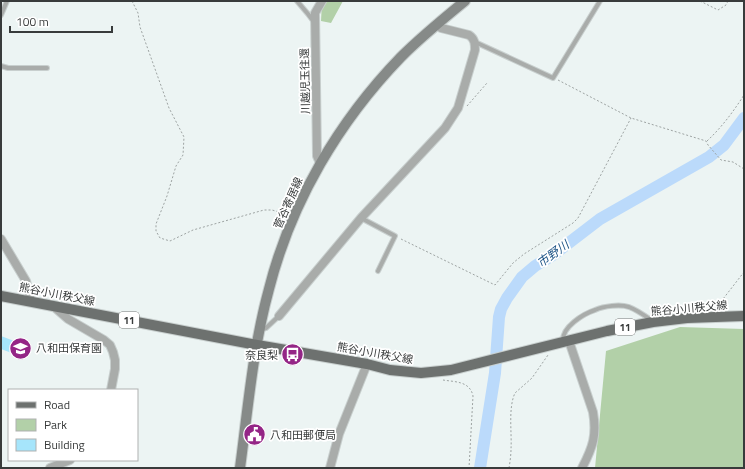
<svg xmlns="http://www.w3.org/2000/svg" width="745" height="469" font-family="'Titillium Web','Noto Sans JP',sans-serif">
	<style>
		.green { fill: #b2d0a8 }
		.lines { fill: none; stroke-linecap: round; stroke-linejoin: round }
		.river { stroke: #bbdafb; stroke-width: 12 }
		.building { fill: #a6e5fb }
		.service-casing { stroke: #c8cfce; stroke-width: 6 }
		.minor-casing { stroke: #c8cfce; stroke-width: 10 }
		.secondary-casing { stroke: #c8cfce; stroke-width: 12 }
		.primary-casing { stroke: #c8cfce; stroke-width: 12 }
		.path { stroke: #9da3a2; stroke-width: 1; stroke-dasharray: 2 2; stroke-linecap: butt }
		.service { stroke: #a9acaa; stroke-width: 4 }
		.minor { stroke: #a9acaa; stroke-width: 8 }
		.secondary { stroke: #868a88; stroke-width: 10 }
		.primary { stroke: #6d716f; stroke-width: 10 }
		.labels { text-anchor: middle; stroke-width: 3.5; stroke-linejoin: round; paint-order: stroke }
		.shield { fill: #fff; stroke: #747676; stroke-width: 1 }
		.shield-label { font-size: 10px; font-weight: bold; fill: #383b3b }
		.street-label { font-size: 11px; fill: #383b3b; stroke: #fff }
		.poi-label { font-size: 11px; fill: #383b3b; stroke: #fff; text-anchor: start }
		.water-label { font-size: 12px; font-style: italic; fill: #1e5587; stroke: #fff }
	</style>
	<rect width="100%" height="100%" fill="#ecf4f3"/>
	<path class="green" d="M 322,1 L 343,1 L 331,23 L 321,21 Z
		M 680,327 L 744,329 L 744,468 L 595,468 L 606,351 Z"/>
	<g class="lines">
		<path class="river" d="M 480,468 L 495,373 L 499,317 L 501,309 L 507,298 L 522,277 L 535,266 L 553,255 L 600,219 L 709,157 L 724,145 L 744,118"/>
	</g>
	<path class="building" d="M 1,336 L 22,344 L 17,355 L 1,349 Z"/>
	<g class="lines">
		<defs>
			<path id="service" d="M 297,1 L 308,14 L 314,22
				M 1,15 L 7,1
				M 475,42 L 553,78 L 600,1
				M 1,66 L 8,68 L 47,68
				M 361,218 L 395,236 L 378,271
				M 260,330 L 266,328 L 279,316
				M 563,341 C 562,327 583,314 595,310 C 604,306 620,304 629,307 C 637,310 644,315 651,320"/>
			<path id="minor" d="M 320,163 L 317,156 L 315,13 L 322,1
				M 1,239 L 26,281 L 31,301
				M 53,306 L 68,319 L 104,340 L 110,345 L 113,352 L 115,360 L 115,369 L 111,390
				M 279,316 L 361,218 L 445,128 L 458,108 L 475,50 C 475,44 475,39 469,35 L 441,28 L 437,25
				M 569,341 L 593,412 C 597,435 593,447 582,468
				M 50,468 L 70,460
				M 330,468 L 339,434 L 367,364"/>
			<path id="secondary" d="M 240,468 C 248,408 253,347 269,289 C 291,202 339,121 401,57 C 421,37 443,19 465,1"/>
			<path id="primary" d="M 1,296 L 257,345 L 367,364 L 390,370 L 421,373 L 451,370 L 607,331 L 653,322 L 687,318 L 744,316"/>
		</defs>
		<use href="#service" class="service-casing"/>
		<use href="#minor" class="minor-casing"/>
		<use href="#secondary" class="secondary-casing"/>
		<use href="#primary" class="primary-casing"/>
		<path class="path" d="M 132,1 L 138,13 L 140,27 L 169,108 L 184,137 L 183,155 L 176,166 L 167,196 L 156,224 L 156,231 L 160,238 L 170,241 L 193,230 L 264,210 L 272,210 L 286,214
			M 700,1 L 718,10 L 726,5 L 728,1
			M 558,80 L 631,118 L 706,141 L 708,145 L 721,160 L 733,162 L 744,169
			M 467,106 L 487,83
			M 707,141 C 722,127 733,112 744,95
			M 401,239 L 495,285 L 513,263 L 524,254 L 573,223 L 578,218 L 631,118
			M 716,308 L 744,272
			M 443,380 C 455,382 470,381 473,396 L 469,468
			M 509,468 C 510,462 511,455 511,449 C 512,433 508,408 515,393 L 532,378 L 548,355"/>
		<use href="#service" class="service"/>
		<use href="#minor" class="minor"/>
		<use href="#secondary" class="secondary"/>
		<use href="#primary" class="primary"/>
	</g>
	<defs>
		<symbol id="school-disc" viewBox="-11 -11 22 22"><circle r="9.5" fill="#942586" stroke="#fff"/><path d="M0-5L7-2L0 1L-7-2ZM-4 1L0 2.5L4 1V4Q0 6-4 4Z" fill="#fff"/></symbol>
		<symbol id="bus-disc" viewBox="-11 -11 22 22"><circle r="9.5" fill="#942586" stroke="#fff"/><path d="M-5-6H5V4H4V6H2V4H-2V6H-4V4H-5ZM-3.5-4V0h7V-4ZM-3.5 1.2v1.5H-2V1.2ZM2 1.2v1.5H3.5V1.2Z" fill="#fff"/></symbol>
		<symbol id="civic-disc" viewBox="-11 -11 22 22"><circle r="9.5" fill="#942586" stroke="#fff"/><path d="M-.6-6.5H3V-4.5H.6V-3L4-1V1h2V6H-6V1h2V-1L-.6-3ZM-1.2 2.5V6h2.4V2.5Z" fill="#fff"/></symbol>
	</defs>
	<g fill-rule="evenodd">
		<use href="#school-disc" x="8" y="336" width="25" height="25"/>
		<use href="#bus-disc" x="280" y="342" width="25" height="25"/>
		<use href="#civic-disc" x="242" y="422" width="25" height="25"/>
	</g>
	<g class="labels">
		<g class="shield">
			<rect x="119" y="312" width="20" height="16" rx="3"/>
			<rect x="615" y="319" width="20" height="16" rx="3"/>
		</g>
		<g class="shield-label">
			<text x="129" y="324">11</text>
			<text x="625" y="331">11</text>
		</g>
		<g class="street-label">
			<text transform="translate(305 81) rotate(-91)" y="4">川越児玉往還</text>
			<text transform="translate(288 203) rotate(-66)" y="4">菅谷寄居線</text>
			<text transform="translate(57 294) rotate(11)" y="4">熊谷小川秩父線</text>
			<text transform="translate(689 308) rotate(-5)" y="4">熊谷小川秩父線</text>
			<text transform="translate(375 353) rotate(10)" y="4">熊谷小川秩父線</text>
		</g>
		<g class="poi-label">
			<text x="36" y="352">八和田保育園</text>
			<text x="278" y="359" text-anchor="end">奈良梨</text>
			<text x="270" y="439">八和田郵便局</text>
		</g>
		<g class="water-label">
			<text transform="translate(553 254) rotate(-36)" y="4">市野川</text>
		</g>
	</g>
	<rect width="745" height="469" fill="none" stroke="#383b3b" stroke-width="4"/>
	<rect x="8" y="389" width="130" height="72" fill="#ffffff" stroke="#afb1b1"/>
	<rect x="16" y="402" width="20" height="6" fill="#6d716f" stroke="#afb1b1"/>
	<text x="44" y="409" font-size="12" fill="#383b3b">Road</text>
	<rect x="16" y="419" width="20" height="12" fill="#b2d0a8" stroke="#afb1b1"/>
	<text x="44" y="429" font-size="12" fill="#383b3b">Park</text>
	<rect x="16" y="439" width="20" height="12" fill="#a6e5fb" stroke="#afb1b1"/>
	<text x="44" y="449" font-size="12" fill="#383b3b">Building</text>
	<path d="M10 26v6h102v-6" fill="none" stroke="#383b3b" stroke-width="2"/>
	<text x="16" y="26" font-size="12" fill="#383b3b" stroke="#ffffff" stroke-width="3" paint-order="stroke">100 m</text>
</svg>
